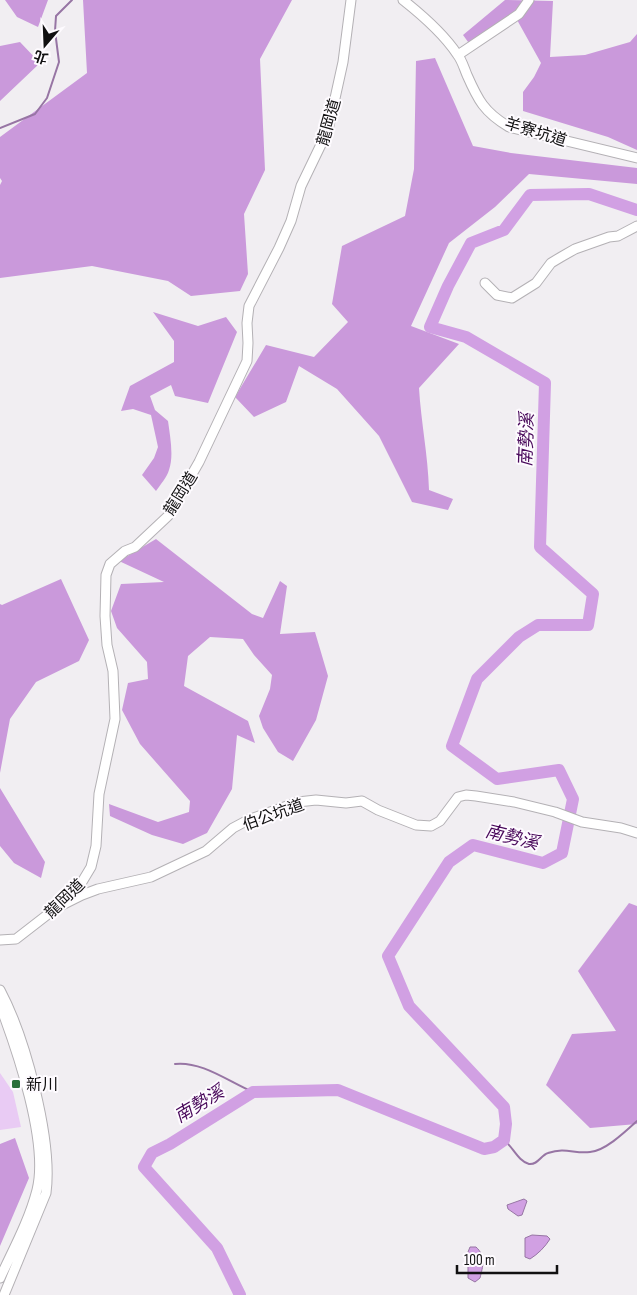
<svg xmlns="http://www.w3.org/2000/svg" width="637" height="1295" font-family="'Sofia Sans Condensed','Noto Sans TC',sans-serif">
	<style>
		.green { fill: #e9cbf4 }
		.forest { fill: #ca99db }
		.water { fill: #d1a0e3; stroke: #9775a4 }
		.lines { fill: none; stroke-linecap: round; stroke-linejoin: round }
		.stream { stroke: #9775a4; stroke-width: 2 }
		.river { stroke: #d1a0e3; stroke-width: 12 }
		.minor-casing { stroke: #b4b1b5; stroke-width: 11 }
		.minor { stroke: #fff; stroke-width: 9 }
		.poi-dot { fill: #2c713c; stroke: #fefbff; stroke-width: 2 }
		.labels { text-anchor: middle; stroke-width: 4; stroke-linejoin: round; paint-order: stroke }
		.street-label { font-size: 16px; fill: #111011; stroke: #fefbff }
		.poi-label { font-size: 16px; fill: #111011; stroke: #fefbff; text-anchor: start }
		.water-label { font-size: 18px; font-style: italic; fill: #48085a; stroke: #fefbff }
	</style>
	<rect width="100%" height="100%" fill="#f1eef2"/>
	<path class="green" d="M 0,1073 L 13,1092 L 21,1127 L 0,1130 Z"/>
	<path class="forest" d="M 5,0 L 48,0 L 38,27 L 17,17 Z
		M 83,0 L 292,0 L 260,59 L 265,170 L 244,214 L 248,274 L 240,291 L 191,296 L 168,281 L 92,266 L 0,278 L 0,185 L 2,181 L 0,178 L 0,137 L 87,73 Z
		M 505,0 L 553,1 L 550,57 L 585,55 L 630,42 L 637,34 L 637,150 L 608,137 L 523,111 L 523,92 L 534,77 L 541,63 L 516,18 L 471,46 L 463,35 Z
		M 20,42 L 40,63 L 0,101 L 0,46 Z
		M 435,58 L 473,146 L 511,153 L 637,168 L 637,184 L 529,174 L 495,207 L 449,243 L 411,326 L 459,344 L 419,388 C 421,422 428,455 429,490 L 453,499 L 448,510 L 412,502 L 379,436 L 337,389 L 299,366 L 286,402 L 254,417 L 235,397 L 266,345 L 314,357 L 348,322 L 332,304 L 342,246 L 405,216 L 414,169 L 416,61 Z
		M 153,312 L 198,326 L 226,317 L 237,332 L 208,403 L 175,396 L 171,385 L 150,396 L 155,410 L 168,421 C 170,436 174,456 169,470 C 167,477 160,485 156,491 L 142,475 L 154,458 L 158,447 L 151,415 L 133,409 L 121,411 L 130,386 L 174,362 L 174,341 Z
		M 156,539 L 252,614 L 263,618 L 280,581 L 287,586 L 280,634 L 315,632 L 328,676 L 316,720 L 293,761 L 278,752 L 263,728 L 259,716 L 270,689 L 272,675 L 254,655 L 243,639 L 210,637 L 188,656 L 184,686 L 248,721 L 255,743 L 237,735 L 232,789 L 207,833 L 183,844 L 152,835 L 110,816 L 109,804 L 158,822 L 189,812 L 190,801 L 140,744 L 122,710 L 128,683 L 148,679 L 147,662 L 117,628 L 111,611 L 121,584 L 164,582 L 119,561 Z
		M 61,579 L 89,640 L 79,661 L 36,682 L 10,719 L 0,773 L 0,604 L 2,605 Z
		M 0,788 L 45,862 L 41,878 L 14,863 L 0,846 Z
		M 629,903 L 637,906 L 637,1124 L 590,1128 L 546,1085 L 572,1034 L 616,1031 L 578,971 Z
		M 15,1138 L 29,1178 L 0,1246 L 0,1144 Z"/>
	<path class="water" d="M 524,1199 L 527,1201 L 522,1215 L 518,1216 L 508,1209 L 507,1205 Z
		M 532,1235 L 547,1236 L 550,1239 C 545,1247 538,1254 530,1259 L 525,1257 L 525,1238 Z
		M 470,1247 L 476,1247 C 486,1256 483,1266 480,1278 L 475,1282 L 468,1278 L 468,1252 Z"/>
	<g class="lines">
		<path class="stream" d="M 0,128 L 35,114 L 47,98 L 59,62 L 55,31 L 56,16 L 72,0
			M 175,1064 C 202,1061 229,1082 253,1092
			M 504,1140 C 513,1147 518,1161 529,1164 C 538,1165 541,1155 548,1153 C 566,1147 574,1154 590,1152 C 605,1151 625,1132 637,1121"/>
		<path class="river" d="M 240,1295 L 217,1248 L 144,1167 L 152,1153 L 170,1144 L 253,1092 L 338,1090 L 484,1149 L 494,1147 L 504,1140 L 506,1124 L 504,1107 L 409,1006 L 388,956 L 449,862 L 473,845 L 543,863 L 562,853 L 573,799 L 559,770 L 497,779 L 452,746 L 477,679 L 519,637 L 538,625 L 588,625 L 593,594 L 540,547 L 545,383 L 466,337 L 430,327 L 448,286 L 471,243 L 504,230 L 530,195 L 589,194 L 637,210"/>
		<defs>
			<path id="minor" d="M 403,0 C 422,15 443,33 457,54 C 462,60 464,68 467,75 C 478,100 484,112 509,127 L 637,158
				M 458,55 L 519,14 L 529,0
				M 485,283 L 497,295 L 512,298 L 536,283 L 551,263 L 561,257 L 575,249 L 609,237 L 618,236 L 637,226
				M 58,907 L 82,895 L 98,889 L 151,877 L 206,851 L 233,828 L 248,820 L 298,802 L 316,800 L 346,803 L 362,801 L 378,810 L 416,825 L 431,826 L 440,821 L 458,797 L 466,795 L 476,796 L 514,802 L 555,812 L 582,822 L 621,828 L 637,833
				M 0,940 L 16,939 L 56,908 L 63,898 L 82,882 L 91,867 L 96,846 L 99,794 L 115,719 L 113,671 L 107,645 L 105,616 L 106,575 L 110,564 L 125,551 L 135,547 L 168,516 L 199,462 L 247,361 L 248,343 L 247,323 L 249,306 L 279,248 L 291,221 L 301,186 L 328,130 L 343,62 L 351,0
				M 0,990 C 25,1037 53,1140 46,1193 L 4,1295
				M 0,1005 C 17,1050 49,1143 37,1190 C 29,1221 13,1250 0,1278"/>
		</defs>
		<use href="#minor" class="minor-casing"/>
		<use href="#minor" class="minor"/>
	</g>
	<rect class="poi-dot" x="11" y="1079" width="10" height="10" rx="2.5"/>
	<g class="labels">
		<g class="street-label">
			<text transform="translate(328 122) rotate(-74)" y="6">龍岡道</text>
			<text transform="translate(536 131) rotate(17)" y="6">羊寮坑道</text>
			<text transform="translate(180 493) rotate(-58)" y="6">龍岡道</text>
			<text transform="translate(273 814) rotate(-20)" y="6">伯公坑道</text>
			<text transform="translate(64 898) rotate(-44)" y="6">龍岡道</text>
		</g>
		<g class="poi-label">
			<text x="26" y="1090">新川</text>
		</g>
		<g class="water-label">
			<text transform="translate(526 440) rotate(-88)" y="6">南勢溪</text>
			<text transform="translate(512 837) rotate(14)" y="6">南勢溪</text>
			<text transform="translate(199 1104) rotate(-31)" y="6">南勢溪</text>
		</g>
	</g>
	<g transform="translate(45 45) rotate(199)" stroke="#fefbff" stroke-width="4" paint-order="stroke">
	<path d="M0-4L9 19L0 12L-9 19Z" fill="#111011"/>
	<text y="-8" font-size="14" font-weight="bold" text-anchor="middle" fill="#111011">北</text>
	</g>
	<path d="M457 1265v8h100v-8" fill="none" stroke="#111011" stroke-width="2.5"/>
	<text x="464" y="1265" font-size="15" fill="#111011" stroke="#fefbff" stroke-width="4" paint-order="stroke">100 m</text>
</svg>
